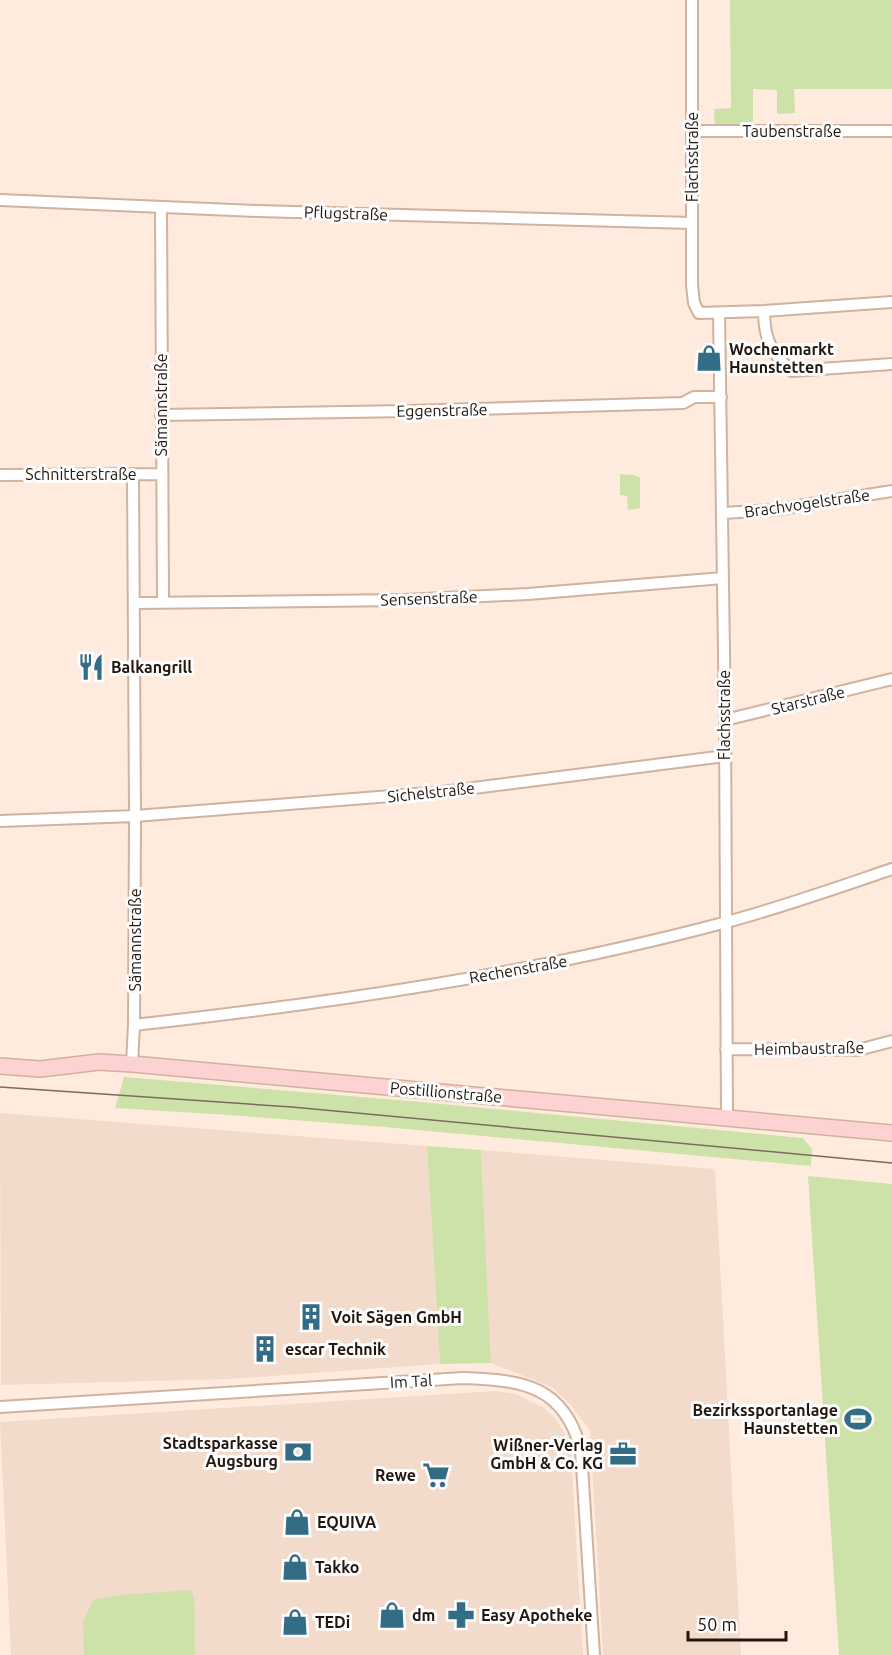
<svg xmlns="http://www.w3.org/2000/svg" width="892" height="1655" font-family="Ubuntu,sans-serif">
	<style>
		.built { fill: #f2dbcb }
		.green { fill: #cde2a8 }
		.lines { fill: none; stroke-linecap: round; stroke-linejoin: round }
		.street-casing { stroke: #d1b29d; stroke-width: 14 }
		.secondary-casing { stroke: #d1b29d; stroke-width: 18 }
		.street { stroke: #fff; stroke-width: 10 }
		.secondary { stroke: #fcd2d2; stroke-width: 15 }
		.tram { stroke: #796b61; stroke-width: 1.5 }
		.labels { text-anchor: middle; stroke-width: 6; stroke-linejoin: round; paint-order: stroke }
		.street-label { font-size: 16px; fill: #22170f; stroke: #fdfdfd }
		.poi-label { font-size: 16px; font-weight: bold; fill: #22170f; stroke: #fdfdfd; text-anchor: start }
	</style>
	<rect width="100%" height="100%" fill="#ffebde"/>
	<path class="built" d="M 0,1113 L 427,1146 L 440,1364 L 230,1379 L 1,1385 Z
		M 481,1150 L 715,1169 L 741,1655 L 603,1655 L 590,1431 L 571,1405 L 553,1388 L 491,1363 Z
		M 496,1391 L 516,1394 L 543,1407 L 555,1418 L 566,1436 L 571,1453 L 583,1655 L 11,1655 L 0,1422 Z"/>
	<path class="green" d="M 730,0 L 892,0 L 892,89 L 794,89 L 795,113 L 777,114 L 777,90 L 753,89 L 753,126 L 715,126 L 714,109 L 731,108 Z
		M 620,474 L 634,475 L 640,478 L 640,508 L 628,510 L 627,496 L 620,495 Z
		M 124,1077 L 421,1102 L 803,1138 L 812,1149 L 811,1166 L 384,1127 L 229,1115 L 115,1108 Z
		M 427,1146 L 481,1150 L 491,1363 L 440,1364 Z
		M 808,1176 L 892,1184 L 892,1655 L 839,1655 Z
		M 190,1590 L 194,1596 L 195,1655 L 84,1655 L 83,1623 L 93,1600 L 121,1595 Z"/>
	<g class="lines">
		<defs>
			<path id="street" d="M 692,0 L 692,285 L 694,303 L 699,313 L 764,311 L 892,302
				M 693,131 L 892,131
				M 0,200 L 258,211 L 692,223
				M 161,207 L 163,603
				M 764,311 C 764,338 771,354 792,371 L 892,364
				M 719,313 L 725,720 L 727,1118
				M 161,415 L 408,411 L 683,403 L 694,397 L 721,397
				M 0,475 L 162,474
				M 723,513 L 773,510 L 892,491
				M 134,603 L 403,600 L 528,594 L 723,578
				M 725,720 L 892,679
				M 0,821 L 135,816 L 442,792 L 725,756
				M 134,1025 C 332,1003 531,974 723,923 C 780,908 836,888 892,869
				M 726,1049 L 858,1050 L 892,1041
				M 132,1064 L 134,1025 L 135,816 L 133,474
				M 0,1407 L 463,1378 C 522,1380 564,1385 581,1450 L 594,1655"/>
			<path id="secondary" d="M 0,1066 L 40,1069 L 99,1062 L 132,1064 L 892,1133"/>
		</defs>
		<use href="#street" class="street-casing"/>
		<use href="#secondary" class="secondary-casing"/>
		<use href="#street" class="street"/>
		<use href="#secondary" class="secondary"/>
		<path class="tram" d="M 0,1087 L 292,1107 L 892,1163"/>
	</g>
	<defs>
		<symbol id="shop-bare" viewBox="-9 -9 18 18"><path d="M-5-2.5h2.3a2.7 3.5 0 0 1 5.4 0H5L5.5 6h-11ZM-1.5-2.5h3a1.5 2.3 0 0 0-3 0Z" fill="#326c85" stroke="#fdfdfd" stroke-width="2.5" paint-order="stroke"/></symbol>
		<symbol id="restaurant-bare" viewBox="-9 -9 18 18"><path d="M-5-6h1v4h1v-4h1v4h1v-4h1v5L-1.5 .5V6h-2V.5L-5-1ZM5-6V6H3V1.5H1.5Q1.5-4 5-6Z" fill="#326c85" stroke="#fdfdfd" stroke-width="2.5" paint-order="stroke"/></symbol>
		<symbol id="building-bare" viewBox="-9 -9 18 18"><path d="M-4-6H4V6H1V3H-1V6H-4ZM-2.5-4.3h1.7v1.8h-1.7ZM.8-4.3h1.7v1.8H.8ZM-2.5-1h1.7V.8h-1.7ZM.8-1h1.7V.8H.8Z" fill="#326c85" stroke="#fdfdfd" stroke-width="2.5" paint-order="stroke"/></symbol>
		<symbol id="stadium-bare" viewBox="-9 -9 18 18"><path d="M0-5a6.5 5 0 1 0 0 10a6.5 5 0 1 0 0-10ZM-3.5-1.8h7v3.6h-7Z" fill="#326c85" stroke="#fdfdfd" stroke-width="2.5" paint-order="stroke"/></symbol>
		<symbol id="bank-bare" viewBox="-9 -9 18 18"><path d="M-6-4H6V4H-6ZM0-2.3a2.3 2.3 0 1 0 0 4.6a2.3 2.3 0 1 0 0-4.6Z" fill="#326c85" stroke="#fdfdfd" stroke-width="2.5" paint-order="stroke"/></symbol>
		<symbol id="office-bare" viewBox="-9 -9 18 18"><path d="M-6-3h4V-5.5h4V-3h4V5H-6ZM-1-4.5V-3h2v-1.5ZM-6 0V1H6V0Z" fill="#326c85" stroke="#fdfdfd" stroke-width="2.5" paint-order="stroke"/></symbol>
		<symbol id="supermarket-bare" viewBox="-9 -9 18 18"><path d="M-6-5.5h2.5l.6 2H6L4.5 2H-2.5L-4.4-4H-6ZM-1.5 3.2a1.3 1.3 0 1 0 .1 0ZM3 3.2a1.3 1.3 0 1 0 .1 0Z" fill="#326c85" stroke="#fdfdfd" stroke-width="2.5" paint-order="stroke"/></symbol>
		<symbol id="pharmacy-bare" viewBox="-9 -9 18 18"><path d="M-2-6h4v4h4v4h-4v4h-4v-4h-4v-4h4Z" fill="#326c85" stroke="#fdfdfd" stroke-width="2.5" paint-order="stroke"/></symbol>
	</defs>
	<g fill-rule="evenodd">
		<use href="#shop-bare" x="690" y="339" width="38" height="38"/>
		<use href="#restaurant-bare" x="72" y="648" width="38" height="38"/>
		<use href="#building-bare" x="292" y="1298" width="38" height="38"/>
		<use href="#building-bare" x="246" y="1330" width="38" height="38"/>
		<use href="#stadium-bare" x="839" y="1400" width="38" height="38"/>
		<use href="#bank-bare" x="279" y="1433" width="38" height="38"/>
		<use href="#office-bare" x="604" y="1435" width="38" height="38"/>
		<use href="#supermarket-bare" x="417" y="1456" width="38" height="38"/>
		<use href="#shop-bare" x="278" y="1503" width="38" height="38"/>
		<use href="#shop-bare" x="276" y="1548" width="38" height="38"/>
		<use href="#shop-bare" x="373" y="1596" width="38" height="38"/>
		<use href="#pharmacy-bare" x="442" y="1596" width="38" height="38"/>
		<use href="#shop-bare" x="276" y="1603" width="38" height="38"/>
	</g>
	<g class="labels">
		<g class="street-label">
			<text x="792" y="137">Taubenstraße</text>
			<text transform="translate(692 157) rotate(-90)" y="6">Flachsstraße</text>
			<text transform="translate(346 213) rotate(2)" y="6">Pflugstraße</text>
			<text transform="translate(161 405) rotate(-90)" y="6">Sämannstraße</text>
			<text transform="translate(442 410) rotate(-1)" y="6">Eggenstraße</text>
			<text x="81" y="480">Schnitterstraße</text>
			<text transform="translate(807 503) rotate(-8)" y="6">Brachvogelstraße</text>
			<text transform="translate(429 598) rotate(-2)" y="6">Sensenstraße</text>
			<text transform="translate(808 700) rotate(-14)" y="6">Starstraße</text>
			<text transform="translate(724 715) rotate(-90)" y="6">Flachsstraße</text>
			<text transform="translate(431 792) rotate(-6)" y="6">Sichelstraße</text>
			<text transform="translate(135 940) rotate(-90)" y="6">Sämannstraße</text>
			<text transform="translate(518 969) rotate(-10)" y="6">Rechenstraße</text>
			<text transform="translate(809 1048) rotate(-1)" y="6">Heimbaustraße</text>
			<text transform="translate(446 1092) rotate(5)" y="6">Postillionstraße</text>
			<text transform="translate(411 1381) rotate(-3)" y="6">Im Tal</text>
		</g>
		<g class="poi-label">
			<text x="729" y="355">Wochenmarkt<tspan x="729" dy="18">Haunstetten</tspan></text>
			<text x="111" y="673">Balkangrill</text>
			<text x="331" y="1323">Voit Sägen GmbH</text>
			<text x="285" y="1355">escar Technik</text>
			<text x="838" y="1416" text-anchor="end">Bezirkssportanlage<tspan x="838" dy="18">Haunstetten</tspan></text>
			<text x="278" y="1449" text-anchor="end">Stadtsparkasse<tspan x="278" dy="18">Augsburg</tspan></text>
			<text x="603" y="1451" text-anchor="end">Wißner-Verlag<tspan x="603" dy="18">GmbH &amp; Co. KG</tspan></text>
			<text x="416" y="1481" text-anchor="end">Rewe</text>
			<text x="317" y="1528">EQUIVA</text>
			<text x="315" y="1573">Takko</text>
			<text x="412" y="1621">dm</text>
			<text x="481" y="1621">Easy Apotheke</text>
			<text x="315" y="1628">TEDi</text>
		</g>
	</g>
	<path d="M688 1631v9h98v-9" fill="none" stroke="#22170f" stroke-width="3"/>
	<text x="697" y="1631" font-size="18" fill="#22170f" stroke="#fdfdfd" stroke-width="4.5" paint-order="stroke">50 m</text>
</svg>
